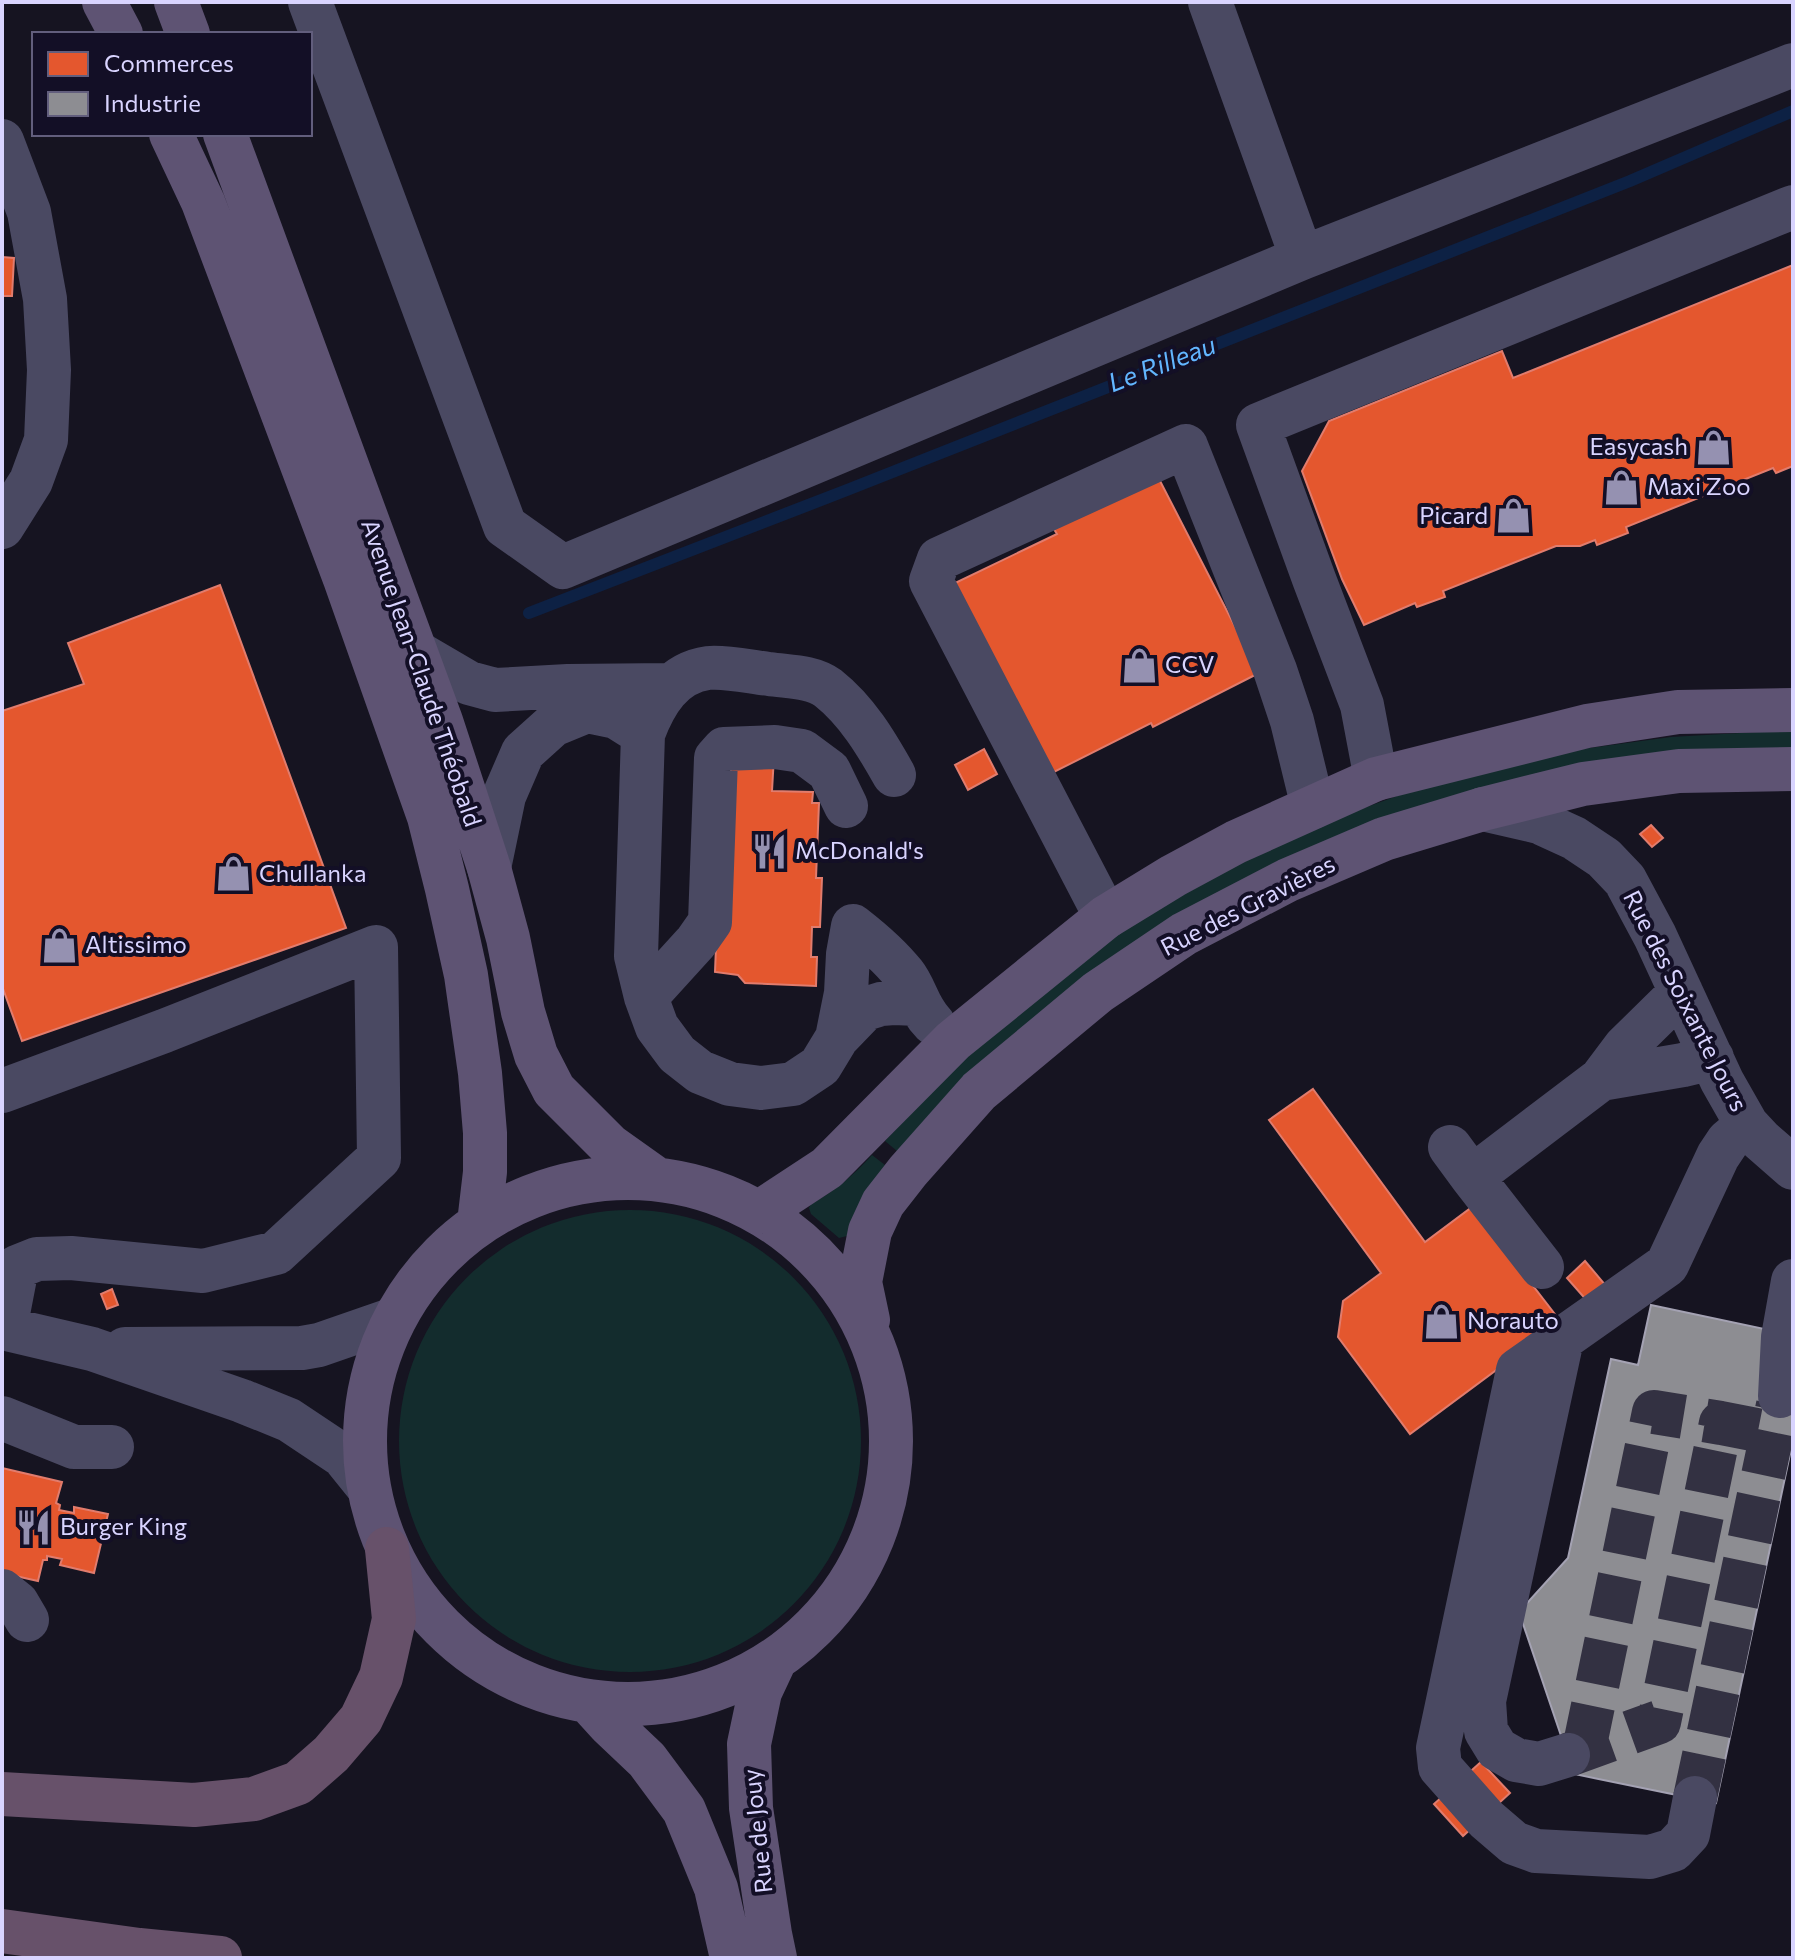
<svg xmlns="http://www.w3.org/2000/svg" width="1795" height="1960" font-family="Commissioner,sans-serif">
	<style>
		.green { fill: #132c2d }
		.shops { fill: #e4572e; stroke: #e17c6d; stroke-width: 2 }
		.industry { fill: #8d8d92; stroke: #a4a2b3; stroke-width: 2 }
		.lines { fill: none; stroke-linecap: round; stroke-linejoin: round }
		.stream { stroke: #0d2144; stroke-width: 12 }
		.minor-tunnel { stroke: #333142; stroke-width: 44; stroke-dasharray: 44 22; stroke-linecap: butt }
		.minor { stroke: #4a4962; stroke-width: 44 }
		.major { stroke: #5e5373; stroke-width: 44 }
		.highway { stroke: #67516a; stroke-width: 44 }
		.labels { text-anchor: middle; stroke-width: 8; stroke-linejoin: round; paint-order: stroke }
		.poi-label { font-size: 24px; fill: #d9d4ff; stroke: #130f26; text-anchor: start }
		.street-label { font-size: 24px; fill: #d9d4ff; stroke: #130f26 }
		.water-label { font-size: 26px; font-style: italic; fill: #62b6ff; stroke: #130f26 }
	</style>
	<rect width="100%" height="100%" fill="#161421"/>
	<path class="green" d="M 1758,732 L 1793,732 L 1793,748 L 1357,828 L 897,1151 L 885,1141 L 964,1058 L 1099,948 L 1145,916 L 1253,856 L 1350,813 L 1411,791 L 1582,749 L 1671,737 Z
		M 872,1155 L 885,1165 L 864,1194 L 847,1236 L 839,1238 L 811,1214 L 809,1208 L 811,1204 C 835,1191 854,1175 872,1155 Z
		M399 1441a231 231 0 1 1 462 0a231 231 0 1 1-462 0Z"/>
	<path class="shops" d="M 2,257 L 14,258 L 12,296 L 2,296 Z
		M 1793,265 L 1793,466 L 1776,473 L 1773,468 L 1626,527 L 1628,533 L 1597,545 L 1595,540 L 1580,546 L 1556,546 L 1443,591 L 1445,597 L 1417,607 L 1415,603 L 1364,625 L 1342,579 L 1302,471 L 1329,421 L 1502,351 L 1513,378 Z
		M 1158,477 L 1259,673 L 1153,727 L 1151,723 L 1046,776 L 951,585 L 1057,534 L 1052,526 Z
		M 220,585 L 346,928 L 22,1041 L 2,986 L 2,711 L 84,684 L 68,643 Z
		M 984,749 L 997,774 L 968,790 L 955,765 Z
		M 774,756 L 772,791 L 813,792 L 812,803 L 819,803 L 816,878 L 822,878 L 820,927 L 812,927 L 811,957 L 817,957 L 816,986 L 745,983 L 738,975 L 715,972 L 721,822 L 732,765 Z
		M 1651,825 L 1663,838 L 1652,847 L 1640,834 Z
		M 1313,1089 L 1425,1242 L 1472,1207 L 1561,1322 L 1410,1434 L 1338,1337 L 1343,1301 L 1381,1273 L 1269,1120 Z
		M 1585,1261 L 1607,1287 L 1588,1302 L 1567,1278 Z
		M 112,1289 L 118,1305 L 107,1309 L 101,1294 Z
		M 2,1468 L 62,1482 L 56,1503 L 60,1505 L 59,1510 L 74,1513 L 74,1507 L 108,1514 L 94,1573 L 60,1565 L 62,1559 L 47,1556 L 47,1560 L 43,1560 L 38,1581 L 2,1573 Z
		M 1481,1762 L 1510,1793 L 1463,1836 L 1434,1804 Z"/>
	<path class="industry" d="M 1651,1305 L 1774,1331 L 1793,1399 L 1793,1440 L 1716,1803 L 1574,1774 L 1519,1612 L 1568,1558 L 1611,1359 L 1638,1365 Z"/>
	<g class="lines">
		<path class="stream" d="M 529,613 L 847,490 L 1630,181 L 1793,111"/>
		<path class="minor-tunnel" d="M 1584,1749 L 1654,1412 L 1721,1423
			M 1568,1755 L 1659,1722 L 1721,1423 L 1772,1433
			M 1695,1798 L 1778,1405"/>
		<path class="minor" d="M 310,2 L 505,526 L 563,567 L 1302,258 L 1793,65
			M 1210,2 L 1302,258
			M 2,141 L 29,212 L 45,299 L 49,370 L 46,440 L 31,481 L 2,527
			M 416,652 L 469,683 L 495,690 L 568,686 L 670,685
			M 894,775 C 876,743 857,711 828,688 C 811,676 789,677 769,674 C 751,672 725,666 708,668 C 672,673 655,702 643,734 L 636,956 L 646,997 L 657,1027 L 677,1054 L 700,1072 L 730,1084 L 761,1088 L 793,1084 L 820,1066 L 837,1038 L 865,1009 L 881,1004 L 894,1003 L 918,1004
			M 1376,779 L 1362,705 L 1314,579 L 1258,425 L 1793,207
			M 1483,809 L 1539,822 L 1574,838 L 1604,858 L 1625,880 L 1655,936 L 1722,1081 L 1747,1125 L 1761,1140 L 1793,1168
			M 489,868 L 504,796 L 523,752 L 553,725 L 587,711 L 616,717 L 643,734
			M 1106,917 L 931,581 L 939,559 L 1186,446 L 1275,670 L 1292,721 L 1313,807
			M 646,997 L 696,942 L 710,922 L 716,758 L 724,749 L 775,747 L 802,751 L 829,771 L 846,806
			M 837,1038 L 846,993 L 848,954 L 853,926 C 871,940 889,955 904,974 C 916,989 918,1008 933,1023
			M 1601,1079 L 1683,1065 L 1712,1058
			M 2,1091 L 164,1031 L 376,947 L 379,1158 L 276,1253 L 203,1271 L 71,1258 L 37,1259 L 17,1267 L 5,1329
			M 1450,1147 L 1472,1177 L 1601,1079 L 1625,1047 L 1681,992
			M 1472,1177 L 1542,1267
			M 2,1328 L 92,1349 L 242,1401 L 289,1420 L 343,1456 L 368,1487
			M 1562,1339 L 1484,1701 L 1486,1731 L 1497,1749 L 1516,1760 L 1539,1764 L 1568,1755
			M 125,1349 L 302,1348 L 319,1345 L 394,1319
			M 1780,1396 L 1783,1337 L 1793,1281
			M 2,1418 L 74,1447 L 112,1447
			M 2,1591 L 17,1603 L 27,1620
			M 1695,1798 L 1688,1834 L 1673,1850 L 1650,1857 L 1536,1851 L 1514,1843 L 1486,1819 L 1440,1767 L 1438,1748 L 1518,1370 L 1667,1265 L 1718,1156 L 1728,1141 L 1747,1125"/>
		<path class="major" d="M 104,2 L 121,34
			M 176,2 L 188,34
			M 171,134 L 203,202 L 345,579 L 429,817 L 447,889 L 466,975 L 480,1073 L 485,1133 L 485,1172 L 479,1223
			M 225,134 L 441,721 L 489,868 L 508,938 L 523,1012 L 536,1055 L 554,1090 L 610,1146 L 655,1178
			M365 1441a263 263 0 1 1 526 0a263 263 0 1 1-526 0Z
			M 760,1212 L 827,1168 L 953,1041 L 1106,917 L 1173,876 L 1236,842 L 1376,779 L 1587,726 L 1678,712 L 1793,710
			M 868,1320 L 860,1282 L 870,1231 L 883,1203 L 908,1171 L 979,1091 L 1098,992 L 1184,934 L 1288,880 L 1384,839 L 1483,809 L 1583,784 L 1679,771 L 1793,769
			M 775,1660 L 760,1692 L 749,1744 L 751,1808 L 770,1934 L 775,1958
			M 589,1702 L 609,1724 L 647,1760 L 684,1810 L 716,1888 L 732,1958"/>
		<path class="highway" d="M 2,1794 L 194,1805 L 254,1799 L 298,1783 L 331,1754 L 361,1719 L 381,1677 L 394,1619 L 387,1549
			M 2,1931 L 139,1950 L 220,1958"/>
	</g>
	<defs>
		<symbol id="shop-bare" viewBox="-9 -9 18 18"><path d="M-5-2.5h2.3a2.7 3.5 0 0 1 5.4 0H5L5.5 6h-11ZM-1.5-2.5h3a1.5 2.3 0 0 0-3 0Z" fill="#9591b1" stroke="#130f26" stroke-width="2.5" paint-order="stroke"/></symbol>
		<symbol id="restaurant-bare" viewBox="-9 -9 18 18"><path d="M-5-6h1v4h1v-4h1v4h1v-4h1v5L-1.5 .5V6h-2V.5L-5-1ZM5-6V6H3V1.5H1.5Q1.5-4 5-6Z" fill="#9591b1" stroke="#130f26" stroke-width="2.5" paint-order="stroke"/></symbol>
	</defs>
	<g fill-rule="evenodd">
		<use href="#shop-bare" x="1688" y="422" width="51" height="51"/>
		<use href="#shop-bare" x="1596" y="462" width="51" height="51"/>
		<use href="#shop-bare" x="1488" y="490" width="51" height="51"/>
		<use href="#shop-bare" x="1114" y="640" width="51" height="51"/>
		<use href="#restaurant-bare" x="744" y="826" width="51" height="51"/>
		<use href="#shop-bare" x="208" y="848" width="51" height="51"/>
		<use href="#shop-bare" x="34" y="920" width="51" height="51"/>
		<use href="#shop-bare" x="1416" y="1296" width="51" height="51"/>
		<use href="#restaurant-bare" x="8" y="1502" width="51" height="51"/>
	</g>
	<g class="labels">
		<g class="poi-label">
			<text x="1688" y="455" text-anchor="end">Easycash</text>
			<text x="1647" y="495">Maxi Zoo</text>
			<text x="1488" y="524" text-anchor="end">Picard</text>
			<text x="1165" y="673">CCV</text>
			<text x="795" y="859">McDonald's</text>
			<text x="259" y="882">Chullanka</text>
			<text x="85" y="953">Altissimo</text>
			<text x="1467" y="1329">Norauto</text>
			<text x="60" y="1535">Burger King</text>
		</g>
		<g class="street-label">
			<text transform="translate(421 673) rotate(71)" y="8">Avenue Jean-Claude Théobald</text>
			<text transform="translate(1248 906) rotate(-27)" y="8">Rue des Gravières</text>
			<text transform="translate(1685 1001) rotate(63)" y="8">Rue des Soixante Jours</text>
			<text transform="translate(758 1831) rotate(-96)" y="8">Rue de Jouy</text>
		</g>
		<g class="water-label">
			<text transform="translate(1162 364) rotate(-21)" y="9">Le Rilleau</text>
		</g>
	</g>
	<rect width="1795" height="1960" fill="none" stroke="#d9d4ff" stroke-width="8"/>
	<rect x="32" y="32" width="280" height="104" fill="#130f26" stroke="#625e7d" stroke-width="2"/>
	<rect x="48" y="52" width="40" height="24" fill="#e4572e" stroke="#625e7d" stroke-width="2"/>
	<text x="104" y="72" font-size="24" fill="#d9d4ff">Commerces</text>
	<rect x="48" y="92" width="40" height="24" fill="#8d8d92" stroke="#625e7d" stroke-width="2"/>
	<text x="104" y="112" font-size="24" fill="#d9d4ff">Industrie</text>
</svg>
